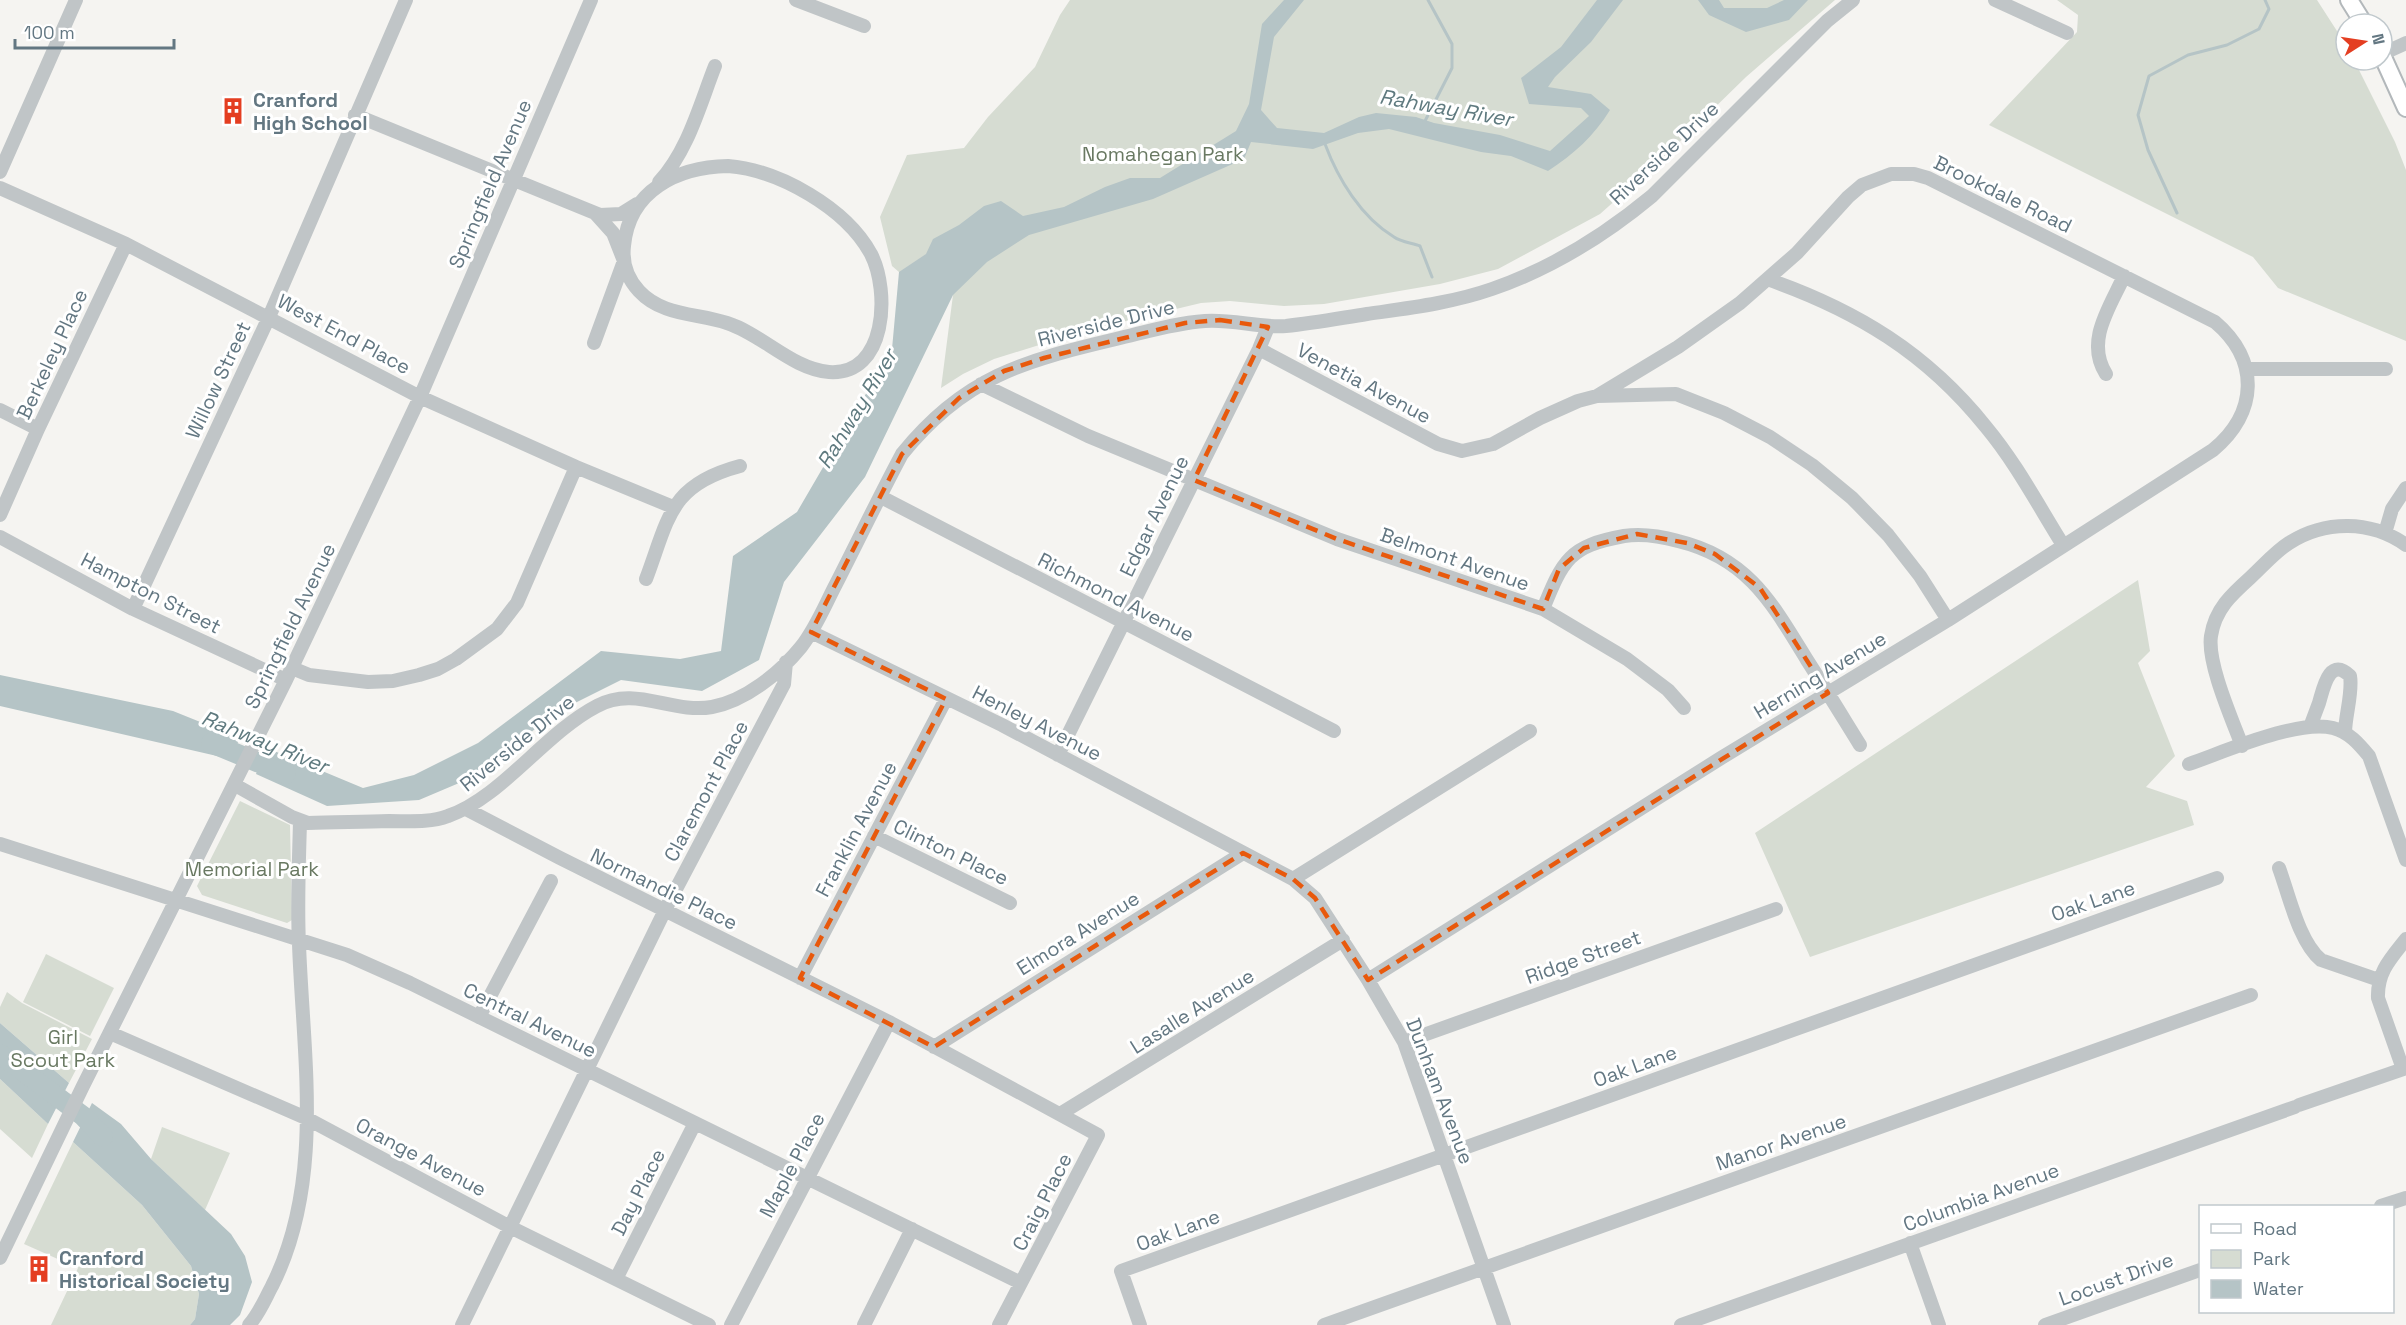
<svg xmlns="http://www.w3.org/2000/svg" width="2406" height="1325" font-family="'Space Grotesk',sans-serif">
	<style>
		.green { fill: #d6dcd2 }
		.water { fill: #b5c4c6 }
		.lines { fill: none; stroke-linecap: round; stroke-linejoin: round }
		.stream { stroke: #b5c4c6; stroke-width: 3 }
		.river { stroke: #b5c4c6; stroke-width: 20 }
		.major-casing { stroke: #b3b8bb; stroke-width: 20 }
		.minor { stroke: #c0c5c7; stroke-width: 14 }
		.major { stroke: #fff; stroke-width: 16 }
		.marked { fill: none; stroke: #e8590c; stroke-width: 4.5; stroke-dasharray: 12 8; stroke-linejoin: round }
		.labels { text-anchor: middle; stroke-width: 6; stroke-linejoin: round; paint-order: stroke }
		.poi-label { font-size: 20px; font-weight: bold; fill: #637782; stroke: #fff; text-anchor: start }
		.street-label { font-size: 20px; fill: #637782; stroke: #fff }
		.park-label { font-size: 20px; fill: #697962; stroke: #fff }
		.water-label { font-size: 21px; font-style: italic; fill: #5f7a7f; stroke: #fff }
	</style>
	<rect width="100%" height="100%" fill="#f5f4f1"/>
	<path class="green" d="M 1070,0 L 1835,0 L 1746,77 L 1662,159 L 1600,214 L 1498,269 L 1440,284 L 1324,304 L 1284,306 L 1230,301 L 1201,303 L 1084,331 L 994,359 L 963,374 L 941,388 L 953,295 L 899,272 L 892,266 L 880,217 L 907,155 L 964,148 L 988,117 L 1035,67 L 1060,15 Z
		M 2057,0 L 2317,0 L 2346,45 L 2346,60 L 2354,60 L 2395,142 L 2406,170 L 2406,341 L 2278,288 L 2253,257 L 1989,125 L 2077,32 L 2078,15 Z
		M 2138,580 L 2150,651 L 2138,663 L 2175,756 L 2146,787 L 2187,801 L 2194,825 L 1810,957 L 1755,833 Z
		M 240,801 L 290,825 L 292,920 L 287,923 L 202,895 L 197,886 Z
		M 46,954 L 114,988 L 90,1036 L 23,1002 Z
		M 7,992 L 22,1003 L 92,1039 L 69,1083 L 0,1023 L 0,1007 Z
		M 0,1079 L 48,1124 L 32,1158 L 0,1129 Z
		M 162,1127 L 230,1153 L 205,1210 L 151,1159 Z
		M 73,1142 L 142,1205 L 191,1266 L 199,1294 L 195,1319 L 190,1325 L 51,1325 L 78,1268 L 24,1244 Z"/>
	<path class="water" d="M 1284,0 L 1304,0 L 1274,37 L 1261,110 L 1277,128 L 1324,133 L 1359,117 L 1376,113 L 1416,117 L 1434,123 L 1500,135 L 1550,151 L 1589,116 L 1581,108 L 1529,104 L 1521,78 L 1561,47 L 1597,0 L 1623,0 L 1591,42 L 1555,77 L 1548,87 L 1591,94 L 1610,110 C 1594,136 1574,154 1548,171 L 1511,156 L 1481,152 L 1389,129 L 1358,133 L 1313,149 L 1251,142 L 1244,159 L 1153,199 L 1029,235 L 987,262 L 953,295 L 865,477 L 784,582 L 759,660 L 702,691 L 621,680 L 555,713 L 478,775 L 419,800 L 327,806 L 256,774 L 267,748 L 363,788 L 414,775 L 478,743 L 601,651 L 680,659 L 721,651 L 733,556 L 797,512 L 892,349 L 899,272 L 926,254 L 933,239 L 959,225 L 984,206 L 1001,201 L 1023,216 L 1064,207 L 1105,187 L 1130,178 L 1160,178 L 1236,131 L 1249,104 L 1262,24 Z
		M 1698,0 L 1719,0 L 1724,8 L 1767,8 L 1784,0 L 1808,0 L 1789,20 L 1746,32 L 1709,15 Z
		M 0,675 L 173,711 L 240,738 L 230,759 L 0,706 Z
		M 0,1023 L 69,1083 L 48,1124 L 0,1079 Z
		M 92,1103 L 121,1124 L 151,1159 L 231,1234 L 245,1256 L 252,1282 L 240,1315 L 230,1325 L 190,1325 L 195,1319 L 199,1294 L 191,1266 L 142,1205 L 73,1142 Z"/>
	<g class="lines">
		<path class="stream" d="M 1424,123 L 1452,68 L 1452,44 L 1428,0
			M 1325,144 C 1338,179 1361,217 1394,237 C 1401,242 1412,243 1420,246 L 1432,277
			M 2177,213 L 2148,150 L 2138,115 L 2149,76 L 2188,55 L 2227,45 L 2259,29 L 2269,9 L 2265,0"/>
		<path class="river" d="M 211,743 L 286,774
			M 0,1054 L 83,1116 L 103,1137"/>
		<defs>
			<path id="major" d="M 2349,0 L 2364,24
				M 2382,55 L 2406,108"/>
		</defs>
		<use href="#major" class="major-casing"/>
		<path class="minor" d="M 796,0 L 864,26
			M 1995,0 L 2067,33
			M 2382,54 L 2406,43
			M 355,115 L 600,215 L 621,214 L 637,204
			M 728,166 C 779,170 846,208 871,254 C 890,291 887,376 829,372 C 792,369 762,334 727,323 C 697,313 662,316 639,291 C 627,278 622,263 624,246 C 629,190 678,167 728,166 Z
			M 0,172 L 76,0
			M 659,182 C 688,151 700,104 715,66
			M 0,188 L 126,244 L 420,397 L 576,467 L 673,507
			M 1767,279 C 1856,310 1927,353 1986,427 C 2016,463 2038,505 2063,545
			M 594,343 L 624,261 L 613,233 L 595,213
			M 1259,349 L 1438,444 L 1462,451 L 1493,444 L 1540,418 L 1578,401 L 1597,396 L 1676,394 L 1724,413 L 1770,437 L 1812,465 L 1852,498 L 1888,535 L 1920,576 L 1948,620
			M 2247,369 L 2386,369
			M 2106,374 C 2085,341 2110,307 2124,276
			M 981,384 L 1088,436 L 1337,539 L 1543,609 L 1627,659 L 1668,690 L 1684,708
			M 0,410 L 38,429
			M 881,497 L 1334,731
			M 0,515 L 38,429 L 126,244
			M 2385,533 L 2392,509 L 2406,488
			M 0,537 L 133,609 L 286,680
			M 646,579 C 669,518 669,485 740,466
			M 133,609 L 269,317 L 406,0
			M 1543,609 C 1563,560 1569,546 1624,536 C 1643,533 1660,536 1678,541 C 1748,558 1772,603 1807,660 C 1825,688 1842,716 1860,745
			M 811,632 L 1002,725 L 1293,879 L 1315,898 L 1368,980 L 1404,1042 L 1504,1325
			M 292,668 L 309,675 L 368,682 L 393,681 L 419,675 L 438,669 L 456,659 L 497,629 L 517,603 L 576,467
			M 2310,727 C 2313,719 2316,711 2319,703 C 2323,690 2329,655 2350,676 C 2353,692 2345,716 2345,733
			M 2242,746 C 2232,719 2207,663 2211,636 C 2215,609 2232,594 2251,577 C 2264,565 2275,552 2289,543 C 2325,520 2371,520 2406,545
			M 1058,755 L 1259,349 L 1268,327
			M 2189,764 C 2224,752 2298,719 2333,728 C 2349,732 2359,744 2369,756 L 2406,860
			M 235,785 L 292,817 L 308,823 C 335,822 362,822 389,821 C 409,821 430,823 448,816 C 501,798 545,733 597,706 C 635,685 672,714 712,707 C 745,701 780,673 801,647 C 816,628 825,605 836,584 C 858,541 879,497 902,454 C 964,377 1023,361 1116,339 C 1146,332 1175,323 1205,321 C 1233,319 1259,328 1286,326 C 1314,323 1341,318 1367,314 C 1409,308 1452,303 1492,289 C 1550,269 1605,235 1652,196 L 1827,21 L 1853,0
			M 466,809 L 560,858 L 889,1022 L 1098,1135 L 999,1325
			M 874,836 L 1010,903
			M 0,844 L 347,955 L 410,983 L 1021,1283
			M 2279,868 C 2289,895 2299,942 2321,960 L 2379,980
			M 1293,879 L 1530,731
			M 800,978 L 946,699
			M 1368,980 L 1721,758 L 1948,620 L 2213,450 C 2258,413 2260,360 2215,322 L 1928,178 L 1914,174 L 1891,174 L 1862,185 L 1848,197 L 1797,253 L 1740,303 L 1678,347 L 1597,396
			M 479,1017 L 551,881
			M 110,1033 L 306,1118 L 510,1227 L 709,1325
			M 1404,1042 L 1776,909
			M 934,1047 L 1243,853
			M 2403,1069 L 2378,998 C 2377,972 2391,958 2406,939
			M 2299,1105 L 2406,1068
			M 1060,1114 L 1343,940
			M 2381,1206 L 2406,1198
			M 1910,1243 L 1939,1325
			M 0,1258 L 82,1088 L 286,680 L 420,397 L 591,0
			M 616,1279 L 695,1123
			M 249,1325 C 259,1314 265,1299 272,1286 C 325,1181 303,1057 299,944 C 297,903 299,862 300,821
			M 462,1325 L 666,908 L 784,684 L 786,662
			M 731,1325 L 889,1022
			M 864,1325 L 912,1229
			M 1140,1325 L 1121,1271 L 2217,878
			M 1324,1325 L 2251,995
			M 1681,1325 L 2295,1107
			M 2045,1325 L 2200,1270"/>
		<use href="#major" class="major"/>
	</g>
	<path class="marked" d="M 1220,320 L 1268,327 L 1194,480 L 1337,539 L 1543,609 L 1559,569 L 1584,548 L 1637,534 L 1687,543 L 1715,554 L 1760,588 L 1828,693 L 1368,980 L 1315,898 L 1293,879 L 1243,853 L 934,1047 L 800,978 L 946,699 L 811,632 L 902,454 L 959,398 L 1004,371 L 1044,358 L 1185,323 Z"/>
	<defs>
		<symbol id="building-bare" viewBox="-9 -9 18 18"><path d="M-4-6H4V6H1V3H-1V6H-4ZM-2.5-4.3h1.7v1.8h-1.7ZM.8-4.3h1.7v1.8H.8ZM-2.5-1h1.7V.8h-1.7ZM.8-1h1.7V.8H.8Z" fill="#e43e21" stroke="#fff" stroke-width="2.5" paint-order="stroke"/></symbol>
	</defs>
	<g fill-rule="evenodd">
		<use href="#building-bare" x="214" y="92" width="38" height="38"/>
		<use href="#building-bare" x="20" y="1250" width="38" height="38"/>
	</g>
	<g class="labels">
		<g class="poi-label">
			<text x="253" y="107">Cranford<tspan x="253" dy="23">High School</tspan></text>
			<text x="59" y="1265">Cranford<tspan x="59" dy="23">Historical Society</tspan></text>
		</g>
		<g class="street-label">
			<text transform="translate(1664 153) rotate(-43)" y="7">Riverside Drive</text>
			<text transform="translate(490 184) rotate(-67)" y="7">Springfield Avenue</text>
			<text transform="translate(2003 194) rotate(26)" y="7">Brookdale Road</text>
			<text transform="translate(1106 323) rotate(-14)" y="7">Riverside Drive</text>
			<text transform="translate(344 334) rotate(28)" y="7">West End Place</text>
			<text transform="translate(52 354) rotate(-65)" y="7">Berkeley Place</text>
			<text transform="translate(218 380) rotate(-65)" y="7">Willow Street</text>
			<text transform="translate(1364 383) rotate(28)" y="7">Venetia Avenue</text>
			<text transform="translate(1154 516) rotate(-64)" y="7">Edgar Avenue</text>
			<text transform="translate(1455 559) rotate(19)" y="7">Belmont Avenue</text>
			<text transform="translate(151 593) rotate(27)" y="7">Hampton Street</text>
			<text transform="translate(1116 597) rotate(27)" y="7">Richmond Avenue</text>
			<text transform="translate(290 626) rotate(-64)" y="7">Springfield Avenue</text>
			<text transform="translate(1820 675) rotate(-31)" y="7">Herning Avenue</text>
			<text transform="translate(1037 723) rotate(27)" y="7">Henley Avenue</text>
			<text transform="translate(517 743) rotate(-39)" y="7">Riverside Drive</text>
			<text transform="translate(706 791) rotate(-62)" y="7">Claremont Place</text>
			<text transform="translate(856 829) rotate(-62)" y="7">Franklin Avenue</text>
			<text transform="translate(951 852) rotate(26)" y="7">Clinton Place</text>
			<text transform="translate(664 889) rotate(26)" y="7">Normandie Place</text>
			<text transform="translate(2093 901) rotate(-19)" y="7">Oak Lane</text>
			<text transform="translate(1078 933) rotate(-32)" y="7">Elmora Avenue</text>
			<text transform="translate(1583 957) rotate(-20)" y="7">Ridge Street</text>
			<text transform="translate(1192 1011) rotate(-32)" y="7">Lasalle Avenue</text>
			<text transform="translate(530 1020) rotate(26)" y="7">Central Avenue</text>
			<text transform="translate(1635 1066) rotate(-20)" y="7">Oak Lane</text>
			<text transform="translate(1440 1091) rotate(69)" y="7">Dunham Avenue</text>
			<text transform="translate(1781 1142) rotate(-19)" y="7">Manor Avenue</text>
			<text transform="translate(421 1157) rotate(28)" y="7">Orange Avenue</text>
			<text transform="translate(792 1165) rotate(-62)" y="7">Maple Place</text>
			<text transform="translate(638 1192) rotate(-63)" y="7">Day Place</text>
			<text transform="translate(1981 1197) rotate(-20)" y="7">Columbia Avenue</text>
			<text transform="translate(1042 1202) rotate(-63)" y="7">Craig Place</text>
			<text transform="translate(1178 1230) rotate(-20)" y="7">Oak Lane</text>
			<text transform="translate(2116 1279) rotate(-20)" y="7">Locust Drive</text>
		</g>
		<g class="park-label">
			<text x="1163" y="161">Nomahegan Park</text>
			<text x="252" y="876">Memorial Park</text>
			<text x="63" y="1044">Girl<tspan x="63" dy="23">Scout Park</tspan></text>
		</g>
		<g class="water-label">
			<text transform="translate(1446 108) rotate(10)" y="7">Rahway River</text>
			<text transform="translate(857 409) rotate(-59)" y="7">Rahway River</text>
			<text transform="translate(265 742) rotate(22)" y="7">Rahway River</text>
		</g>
	</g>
	<rect x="2199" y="1205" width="195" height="108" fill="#ffffff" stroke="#c1c9cd" stroke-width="1.5"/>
	<rect x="2211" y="1224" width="30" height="9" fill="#ffffff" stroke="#c1c9cd" stroke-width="1.5"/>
	<text x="2253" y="1235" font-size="18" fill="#637782">Road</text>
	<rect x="2211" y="1250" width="30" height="18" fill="#d6dcd2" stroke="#c1c9cd" stroke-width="1.5"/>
	<text x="2253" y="1265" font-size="18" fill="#637782">Park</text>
	<rect x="2211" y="1280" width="30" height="18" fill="#b5c4c6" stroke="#c1c9cd" stroke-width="1.5"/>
	<text x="2253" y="1295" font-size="18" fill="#637782">Water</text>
	<g transform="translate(2364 42) rotate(78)"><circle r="28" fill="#ffffff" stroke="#c1c9cd" stroke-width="1.5"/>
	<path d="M0-4.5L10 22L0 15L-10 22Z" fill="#e43e21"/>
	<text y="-9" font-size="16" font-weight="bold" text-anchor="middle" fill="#637782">N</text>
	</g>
	<path d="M15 39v9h159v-9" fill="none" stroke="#637782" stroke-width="3"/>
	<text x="24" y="39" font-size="18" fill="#637782" stroke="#ffffff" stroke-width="4.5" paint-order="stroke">100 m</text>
</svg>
